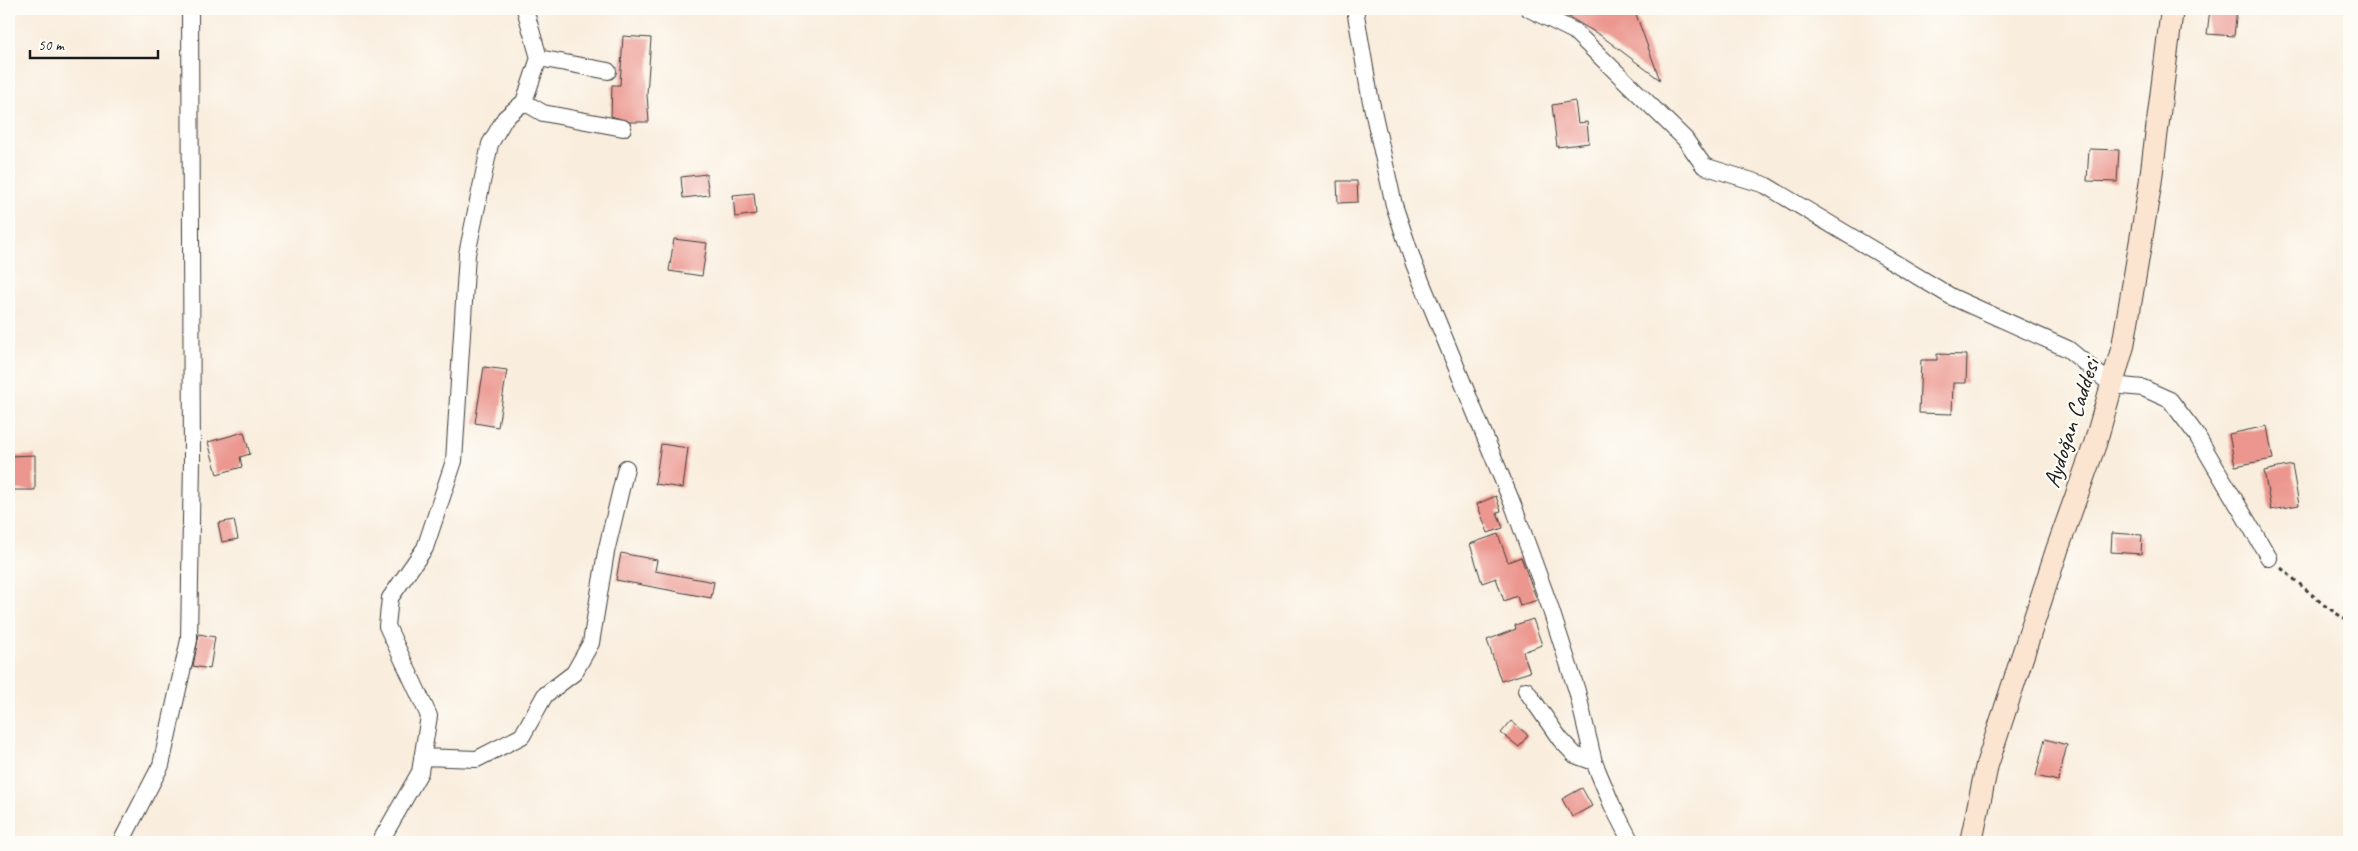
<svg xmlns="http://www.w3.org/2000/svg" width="2358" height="851" font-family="Caveat,sans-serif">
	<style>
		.building { fill: #eb968e }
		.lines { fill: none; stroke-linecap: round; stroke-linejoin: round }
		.street-casing { stroke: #3d3b39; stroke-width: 18 }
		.secondary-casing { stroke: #3d3b39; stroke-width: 24 }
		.path { stroke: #3d3b39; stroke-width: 3; stroke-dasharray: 4 4; stroke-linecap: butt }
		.street { stroke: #fff; stroke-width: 16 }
		.secondary { stroke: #fce5d0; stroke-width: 22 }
		.labels { text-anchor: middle; stroke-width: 4.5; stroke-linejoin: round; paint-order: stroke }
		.street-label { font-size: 24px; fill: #1c1c1c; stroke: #fdfcf7 }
	</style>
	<rect width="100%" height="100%" fill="#fdfcf7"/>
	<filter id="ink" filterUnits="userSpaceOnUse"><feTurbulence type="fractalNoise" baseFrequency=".02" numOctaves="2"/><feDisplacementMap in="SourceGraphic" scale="10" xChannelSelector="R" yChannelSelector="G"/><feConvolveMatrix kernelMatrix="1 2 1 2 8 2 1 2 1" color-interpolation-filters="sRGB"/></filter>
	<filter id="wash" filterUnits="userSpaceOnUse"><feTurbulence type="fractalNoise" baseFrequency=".0096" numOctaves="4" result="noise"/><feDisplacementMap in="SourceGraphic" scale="20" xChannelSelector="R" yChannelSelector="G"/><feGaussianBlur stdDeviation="1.12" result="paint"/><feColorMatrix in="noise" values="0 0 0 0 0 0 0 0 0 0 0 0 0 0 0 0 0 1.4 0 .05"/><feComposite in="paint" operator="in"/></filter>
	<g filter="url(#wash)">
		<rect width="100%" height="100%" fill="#f9eddd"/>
		<g id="blocks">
			<path class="building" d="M 1555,9 L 1634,9 L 1660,80 L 1600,35 Z
				M 2210,9 L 2237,9 L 2234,36 L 2207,34 Z
				M 623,36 L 651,38 L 647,94 L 649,122 L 630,122 L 611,116 L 612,85 L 620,85 Z
				M 1575,101 L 1578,123 L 1587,122 L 1589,143 L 1557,147 L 1552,105 Z
				M 2089,149 L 2119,150 L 2117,182 L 2087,181 Z
				M 706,174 L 709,195 L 683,198 L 681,177 Z
				M 1337,181 L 1357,181 L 1358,202 L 1338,203 Z
				M 754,193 L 756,214 L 735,217 L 733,195 Z
				M 674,239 L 707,243 L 702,276 L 669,271 Z
				M 1937,354 L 1967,355 L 1966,383 L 1953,383 L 1952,414 L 1919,413 L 1921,360 L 1937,360 Z
				M 484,367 L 507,370 L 498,427 L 475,423 Z
				M 2267,426 L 2273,459 L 2235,466 L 2229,434 Z
				M 244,432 L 250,454 L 240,457 L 242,467 L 217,474 L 208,442 Z
				M 661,444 L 688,448 L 683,488 L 655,484 Z
				M 35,455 L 35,490 L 9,490 L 9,456 Z
				M 2292,465 L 2299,505 L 2271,510 L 2264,471 Z
				M 1496,496 L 1501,511 L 1497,512 L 1503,528 L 1488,533 L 1477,504 Z
				M 234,520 L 238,539 L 222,542 L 218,523 Z
				M 2112,533 L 2142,535 L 2141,554 L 2111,552 Z
				M 1498,534 L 1508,562 L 1521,557 L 1537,600 L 1520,606 L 1517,596 L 1504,601 L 1496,578 L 1482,583 L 1470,544 Z
				M 621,553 L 657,560 L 655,571 L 714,582 L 711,598 L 616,580 Z
				M 1533,619 L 1542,645 L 1523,652 L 1530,672 L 1501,681 L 1487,640 L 1516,629 L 1515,625 Z
				M 199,634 L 215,637 L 210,669 L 193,666 Z
				M 1511,721 L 1528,735 L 1519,747 L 1501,733 Z
				M 2045,739 L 2067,745 L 2058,781 L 2036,776 Z
				M 1582,788 L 1592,806 L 1572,817 L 1562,799 Z"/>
		</g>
	</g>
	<g filter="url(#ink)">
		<use href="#blocks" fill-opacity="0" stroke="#3d3b39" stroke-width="1"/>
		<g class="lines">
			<defs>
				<path id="street" d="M 1355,9 L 1370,97 L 1394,205 L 1414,264 L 1513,505 L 1549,604 L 1577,691 L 1594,762 L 1612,805 L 1631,842
					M 1529,9 L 1574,31 L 1685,139 L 1704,166 L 1765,185 L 1952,297 L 2068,349 L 2112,385 L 2143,388 L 2170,400 L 2196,434 L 2269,558
					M 539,58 L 608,71
					M 524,102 L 543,113 L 623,128
					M 1526,690 L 1560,739 L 1575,755 L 1594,762
					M 422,757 L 477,759 L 522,736 L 545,695 L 574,673 L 591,643 L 606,552 L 626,468
					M 121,842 L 161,765 L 189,640 L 192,460 L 190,9
					M 380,842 L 420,772 L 429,716 L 387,626 L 390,598 L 425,548 L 454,461 L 467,254 L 490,144 L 505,118 L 524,102 L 539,58 L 525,9"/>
				<path id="secondary" d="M 1971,842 L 1987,765 L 2057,550 L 2095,444 L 2123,346 L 2150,186 L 2172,9"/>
			</defs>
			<use href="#street" class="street-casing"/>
			<use href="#secondary" class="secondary-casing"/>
			<path class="path" d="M 2281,568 L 2324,605 L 2349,622"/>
			<use href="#street" class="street"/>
			<use href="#secondary" class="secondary"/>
		</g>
	</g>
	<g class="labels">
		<g class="street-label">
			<text transform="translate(2071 423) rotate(-72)" y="8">Aydoğan Caddesi</text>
		</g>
	</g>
	<rect width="2358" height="851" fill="none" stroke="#fdfcf7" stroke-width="30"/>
	<path d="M30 50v8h128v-8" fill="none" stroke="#1c1c1c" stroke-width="2.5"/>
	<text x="38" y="50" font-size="15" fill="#1c1c1c" stroke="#fdfcf7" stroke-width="4" paint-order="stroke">50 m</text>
</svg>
